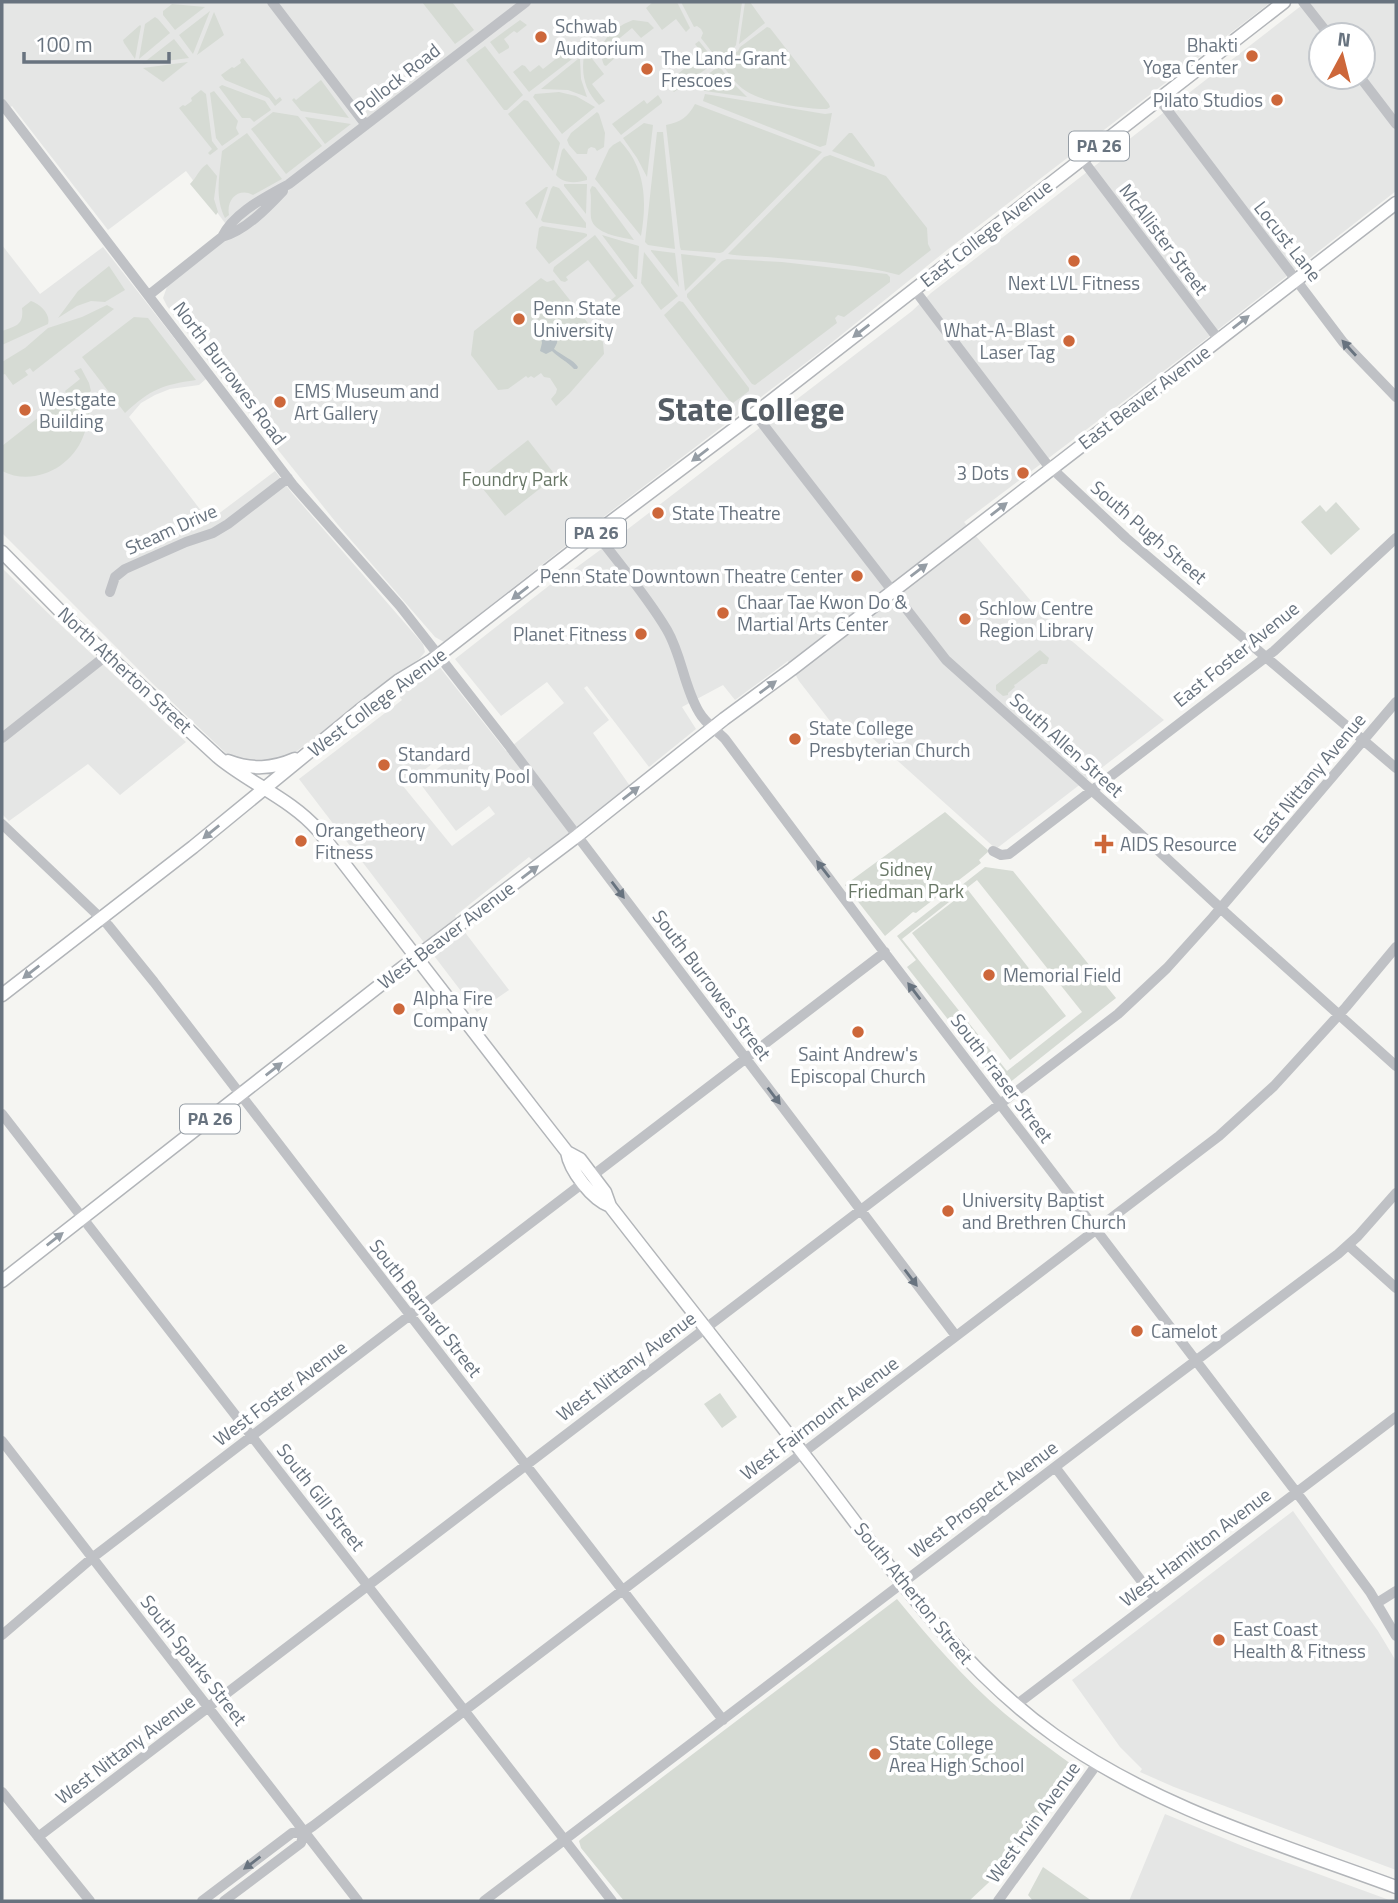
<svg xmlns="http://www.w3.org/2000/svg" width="1398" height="1903" font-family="'Titillium Web',sans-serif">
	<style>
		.built { fill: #e5e6e5; fill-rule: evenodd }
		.green { fill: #d6dbd4; fill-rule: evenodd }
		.water { fill: #b8c1c5 }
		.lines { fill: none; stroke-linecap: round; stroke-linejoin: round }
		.major-casing { stroke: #b2b5b9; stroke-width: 15 }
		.minor { stroke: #bfc1c5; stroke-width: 10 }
		.major { stroke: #fff; stroke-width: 12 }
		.oneway { fill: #959da5 }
		.oneway2 { fill: #68737f }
		.poi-dot { fill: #cd673a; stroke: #fff; stroke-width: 2.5 }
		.labels { text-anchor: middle; stroke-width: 7; stroke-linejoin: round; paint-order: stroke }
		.shield { fill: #fff; stroke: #959da5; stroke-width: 2 }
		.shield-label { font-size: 18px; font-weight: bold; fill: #68737f }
		.poi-label { font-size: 19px; fill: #68737f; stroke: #fff; text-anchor: start }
		.street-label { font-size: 19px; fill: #68737f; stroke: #fff }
		.park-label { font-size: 19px; fill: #687766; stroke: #fff }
		.town-label { font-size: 33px; font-weight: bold; fill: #555d65; stroke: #fff }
	</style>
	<rect width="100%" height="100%" fill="#f5f5f2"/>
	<path class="built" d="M 2,2 L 1271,2 L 947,250 L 820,352 L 572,541 L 444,642 L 435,637 L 338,525 L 224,382 L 167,306 L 163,298 L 168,284 L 217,245 L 234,235 L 186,171 L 108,230 L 12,106 L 2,113 Z
		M 1306,2 L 1396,2 L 1396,191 L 1206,339 L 964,522 L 1031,601 L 1059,630 L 1164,720 L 996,849 L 860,727 L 844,739 L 799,681 L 788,661 L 735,700 L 723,685 L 682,707 L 696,729 L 649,767 L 587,686 L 584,688 L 609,720 L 593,733 L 630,786 L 533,861 L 529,857 L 455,916 L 467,935 L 509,990 L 477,1012 L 299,779 L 402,700 L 399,696 L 438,665 L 506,751 L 564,703 L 547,682 L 501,716 L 455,659 L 555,581 L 558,581 L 611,542 L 912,311 L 931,293 ZM 1321,35 L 1363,35 L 1363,77 L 1321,77 ZM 444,755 L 448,761 L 419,782 L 456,831 L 489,806 L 495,814 L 452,846 L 403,786 Z
		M 2,245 L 40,294 L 103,247 L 206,379 L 199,385 L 170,389 L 155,395 L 141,403 L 129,417 L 209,521 L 275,471 L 292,493 L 423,644 L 425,652 L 420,658 L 293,754 L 268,764 L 230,757 L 153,684 L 2,533 Z
		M 2,568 L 51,616 L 186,742 L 120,795 L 88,764 L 9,821 L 2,814 Z
		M 1293,1511 L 1378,1631 L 1396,1661 L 1396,1870 L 1174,1787 L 1140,1772 L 1142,1769 L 1120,1747 L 1072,1680 Z
		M 1165,1814 L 1245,1847 L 1392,1901 L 1129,1901 Z"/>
	<path class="green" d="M 422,2 L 452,2 L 474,30 L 455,44 Z
		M 653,2 L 677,2 L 690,28 L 686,32 L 676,19 L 662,30 L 646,8 Z
		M 681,2 L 742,2 L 736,45 L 733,49 L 718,60 L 701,38 L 703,33 L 701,29 L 697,26 L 694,27 Z
		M 745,2 L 750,2 L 765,23 L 739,44 Z
		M 172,4 L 205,7 L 175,30 L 163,15 L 163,11 Z
		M 210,11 L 193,54 L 179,35 Z
		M 214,12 L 224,35 L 197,55 Z
		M 155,17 L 158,19 L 170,33 L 139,59 L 145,24 Z
		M 520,20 L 527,25 L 517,33 L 514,31 L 504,39 L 509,46 L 509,48 L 499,54 L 490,42 Z
		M 633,20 L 648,22 L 654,28 L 641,38 L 632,28 L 609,47 L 616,57 L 606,66 L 604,65 C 594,43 614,27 633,20 Z
		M 140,25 L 141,26 L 135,59 L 124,43 L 123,40 Z
		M 767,27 L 770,28 L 829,104 L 830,107 L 827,109 C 806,109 764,103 746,91 C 735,84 728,72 720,62 L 738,51 L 740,47 Z
		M 174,39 L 189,58 L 142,64 Z
		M 699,41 L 715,61 L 713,64 L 674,92 L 669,87 L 680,78 L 678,74 L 702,53 L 695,44 Z
		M 485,46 L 523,95 L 507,110 L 504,110 L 466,60 Z
		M 571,47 L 577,54 L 576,56 L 529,92 L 513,72 L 522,65 L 525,66 L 530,72 L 539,65 L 543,69 Z
		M 587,52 L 604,74 L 592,84 L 605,101 L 599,105 C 585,91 581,75 584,55 Z
		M 243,58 L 276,100 L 280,97 L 282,100 L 275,106 L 269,98 L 225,80 L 221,75 L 232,67 L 234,68 L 241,63 L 240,60 Z
		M 578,59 L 580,59 L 581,79 L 587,97 L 568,90 L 541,89 Z
		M 188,62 L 163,82 L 143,68 Z
		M 719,66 L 731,81 L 747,97 L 705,91 L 700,88 L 699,81 Z
		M 321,80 L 349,118 L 301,111 L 292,100 L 294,98 L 296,100 Z
		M 222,85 L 265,101 L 271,110 L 254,122 L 250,118 L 242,118 L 219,87 Z
		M 201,90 L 206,94 L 212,141 L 218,149 L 210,155 L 208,153 L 212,149 L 179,108 L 183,105 L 185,106 L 192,101 L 191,98 Z
		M 214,91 L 238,121 L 236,128 L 239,134 L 222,146 L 216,138 L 210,93 Z
		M 559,92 L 576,96 L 595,107 L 562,134 L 533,97 L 535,94 Z
		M 705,94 L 825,114 L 832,113 L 826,145 L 820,147 L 703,101 Z
		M 658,95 L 662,101 L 662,103 L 621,135 L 612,124 L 644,100 L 647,104 Z
		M 524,100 L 528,101 L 560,143 L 553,171 L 508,114 Z
		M 695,104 L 822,152 L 723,252 L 720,253 L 681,250 L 680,247 L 666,125 C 681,122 688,117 695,104 Z
		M 273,112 L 298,116 L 322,146 L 286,174 L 251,129 Z
		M 597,112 L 599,114 L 605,133 L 604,147 L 597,151 L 595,148 L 591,147 L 588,149 L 587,154 L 577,154 L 569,145 L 567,140 L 571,133 Z
		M 305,117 L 351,124 L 325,144 Z
		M 644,123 L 653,125 L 647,177 L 637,158 L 623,138 Z
		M 657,132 L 663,132 L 675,249 L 648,245 L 645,242 Z
		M 247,133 L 282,179 L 253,195 C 239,187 226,199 229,215 L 225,218 C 214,197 220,173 222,151 Z
		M 849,133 L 852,133 L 874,162 L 875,166 L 874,167 L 832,151 Z
		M 620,141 C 646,168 647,201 641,236 L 595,179 L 609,149 L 613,145 Z
		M 564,148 L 587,177 L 587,180 C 577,183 563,184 556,175 L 562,150 Z
		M 830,155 L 886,176 L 927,228 L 928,244 L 931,250 L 899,275 C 862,265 818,261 778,258 C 762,256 744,257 728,254 L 824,157 Z
		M 207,164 L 217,176 L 214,199 L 218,212 L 216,215 L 190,184 C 197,177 199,169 207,164 Z
		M 564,184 L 587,184 L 586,214 L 564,186 Z
		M 553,186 L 559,188 L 586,223 L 586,228 L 543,222 L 541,220 L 551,189 Z
		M 592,186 L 595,187 L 634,240 C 620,237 594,234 591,218 C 590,208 592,199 590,190 Z
		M 546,187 L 548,187 L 537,219 L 525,203 Z
		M 542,226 L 584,233 L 587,234 L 587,236 L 549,264 L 536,248 L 539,228 Z
		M 595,235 L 634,286 L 615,301 L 611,300 L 616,296 L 588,260 L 566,277 L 568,280 L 565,282 L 561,281 L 553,271 L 554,267 Z
		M 602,235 L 639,246 L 637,279 L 635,279 Z
		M 651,250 L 675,253 L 679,287 L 651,251 Z
		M 644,252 L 678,296 L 661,310 L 641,283 Z
		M 681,254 L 715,258 L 716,260 L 685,291 Z
		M 727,259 L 782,262 L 887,274 L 890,277 L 890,282 L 844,317 L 838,315 L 835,318 L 837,323 L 755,385 L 752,384 L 687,297 L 687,294 L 722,261 Z
		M 109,266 L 125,290 L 105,302 L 91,301 L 77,306 L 58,318 L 78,291 Z
		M 541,278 L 547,282 L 554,280 L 603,342 L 604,354 L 569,394 L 556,406 L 551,399 L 556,393 L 557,389 L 550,378 L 544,377 L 541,373 L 534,378 L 531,376 L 528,378 L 526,376 L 508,389 L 498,390 L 471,355 L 474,331 Z
		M 31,301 C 40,304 51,314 48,324 L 2,345 L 2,331 C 16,326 24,325 22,308 Z
		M 679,301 L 683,302 L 749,388 L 749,391 L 733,403 L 729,400 L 664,315 Z
		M 107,305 L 114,309 L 33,372 L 30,368 L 25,371 L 28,375 L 13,385 L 5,374 L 2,375 L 2,362 L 25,348 L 48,328 L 82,317 Z
		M 134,317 L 148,318 L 196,380 C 162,385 151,389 125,413 L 82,357 Z
		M 81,368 L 89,383 L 91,391 L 80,401 L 83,405 L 91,399 C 90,412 88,425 83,437 C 71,468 33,487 2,471 L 2,446 L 67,395 L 65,391 L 80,379 L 74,371 Z
		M 528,440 L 556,476 L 505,516 L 483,489 L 481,484 L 481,477 Z
		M 1336,502 L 1360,529 L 1331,555 L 1301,522 L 1320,505 L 1326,512 Z
		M 1040,650 L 1049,658 L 1047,664 L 1042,664 L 1016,684 L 1014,685 L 1015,687 L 1008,693 L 1008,695 L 1003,696 L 996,690 L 996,685 Z
		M 945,812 L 989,851 L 979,860 L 981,863 L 916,913 L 913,912 L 885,936 L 845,885 Z
		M 985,867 L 1013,871 L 1116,998 L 1004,1087 L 1000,1086 L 907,967 L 916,960 L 897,936 ZM 977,880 L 1082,1012 L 1007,1071 L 902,939 Z
		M 968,890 L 1066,1016 L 1010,1060 L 912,933 Z
		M 720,1393 L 737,1417 L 722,1428 L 704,1404 Z
		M 897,1599 C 930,1639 964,1679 1004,1713 C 1028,1733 1053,1751 1078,1769 L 1019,1854 L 969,1901 L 624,1901 L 581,1848 L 579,1841 L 581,1839 Z
		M 1043,1867 L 1092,1901 L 1033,1901 L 1028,1895 Z"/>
	<path class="water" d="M 554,332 L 558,335 L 557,343 L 554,349 C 561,355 574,360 578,367 L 577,369 L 574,369 C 568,362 559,358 552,351 L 546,354 L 540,351 L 542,343 L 541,337 L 544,337 L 546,333 Z"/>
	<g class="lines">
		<defs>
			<path id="major" d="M 2,552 L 66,617 L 218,757 C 249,783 291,799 318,830 L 535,1111 L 567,1152 L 580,1159 L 605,1192 L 610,1206 C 676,1291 743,1375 808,1460 C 883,1557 953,1663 1054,1735 C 1156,1808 1280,1844 1396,1887
				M 228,761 C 252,770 272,769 295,759
				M 2,995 L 193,847 L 359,711 L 398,681 L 431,661 L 596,533 L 762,408 L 1284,2
				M 567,1152 C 570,1171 592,1199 610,1206
				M 2,1281 L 402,968 L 577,836 L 724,719 L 792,669 L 1396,203"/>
		</defs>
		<use href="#major" class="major-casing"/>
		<path class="minor" d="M 272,2 L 366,125
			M 1303,2 L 1329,35
			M 1360,77 L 1396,124
			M 1159,99 L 1343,342 L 1396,397
			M 2,104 L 293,485 L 400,606 L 510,747 L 956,1336
			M 1082,159 L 1219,340
			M 222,237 C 234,212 266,197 289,184 L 526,2
			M 914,289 L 1046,463 L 1126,538 L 1396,768
			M 149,295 L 222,237 C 245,231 267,208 283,191
			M 755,414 L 946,660 L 1135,829 L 1229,916 L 1396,1066
			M 596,533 C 620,565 647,596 667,630 C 682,656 684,687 699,712 C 705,723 716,730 725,739 L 878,944 L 1303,1501 L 1370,1592 L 1396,1636
			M 110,592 L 115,577 L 125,569 L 186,542 L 213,533 L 228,524 L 288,478
			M 2,738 L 107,655
			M 2,824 L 108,925 L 154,982 L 410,1315 L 723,1720
			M 993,851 L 1001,855 L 1009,854 L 1274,651 L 1396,538
			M 2,1114 L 612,1901
			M 592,1176 L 885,952
			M 1348,1245 L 1396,1288
			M 2,1441 L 358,1901
			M 1055,1467 L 1155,1599
			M 1377,1603 L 1396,1591
			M 2,1635 L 92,1558 L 583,1183
			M 1016,1705 L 1396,1417
			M 2,1792 L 90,1901
			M 38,1837 L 1118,1014 L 1167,968 L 1213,917 L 1396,702
			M 202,1901 L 292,1833 L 304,1832 L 313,1826 L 1219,1136 L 1274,1086 L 1346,1007 L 1396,947
			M 224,1901 L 301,1843 L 304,1832
			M 484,1901 L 1126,1413 L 1338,1254 L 1358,1236 L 1396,1193
			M 998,1901 L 1097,1764"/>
		<use href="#major" class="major"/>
	</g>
	<defs><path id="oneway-solid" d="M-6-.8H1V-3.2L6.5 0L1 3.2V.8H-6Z" transform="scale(1.75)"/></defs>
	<g class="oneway">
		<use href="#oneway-solid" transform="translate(1241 322) rotate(-38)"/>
		<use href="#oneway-solid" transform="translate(861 331) rotate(142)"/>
		<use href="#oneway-solid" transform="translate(700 455) rotate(143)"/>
		<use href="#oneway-solid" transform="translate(999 509) rotate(-38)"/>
		<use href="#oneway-solid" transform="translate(919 570) rotate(-37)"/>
		<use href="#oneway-solid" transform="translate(520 593) rotate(142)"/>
		<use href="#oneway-solid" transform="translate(768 687) rotate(-36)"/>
		<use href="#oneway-solid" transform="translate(631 793) rotate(-38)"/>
		<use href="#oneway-solid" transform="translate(211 832) rotate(141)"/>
		<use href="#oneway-solid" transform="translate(530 872) rotate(-37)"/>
		<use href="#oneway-solid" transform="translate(31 972) rotate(142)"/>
		<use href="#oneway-solid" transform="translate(274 1069) rotate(-38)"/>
		<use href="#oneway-solid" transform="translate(55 1239) rotate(-38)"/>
	</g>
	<g class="oneway2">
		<use href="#oneway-solid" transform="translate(1349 348) rotate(-132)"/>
		<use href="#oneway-solid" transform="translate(823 869) rotate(-128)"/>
		<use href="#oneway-solid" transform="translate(618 890) rotate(53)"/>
		<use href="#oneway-solid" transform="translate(914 991) rotate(-127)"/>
		<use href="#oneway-solid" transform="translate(774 1096) rotate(53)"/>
		<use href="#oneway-solid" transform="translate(911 1278) rotate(53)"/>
		<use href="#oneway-solid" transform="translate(252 1863) rotate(143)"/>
	</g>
	<g class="poi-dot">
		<circle cx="541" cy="37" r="7"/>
		<circle cx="1252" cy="56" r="7"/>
		<circle cx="647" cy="69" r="7"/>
		<circle cx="1277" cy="100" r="7"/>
		<circle cx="1074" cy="261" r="7"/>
		<circle cx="519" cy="319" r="7"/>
		<circle cx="1069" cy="341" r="7"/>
		<circle cx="280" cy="402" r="7"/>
		<circle cx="25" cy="410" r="7"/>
		<circle cx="1023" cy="473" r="7"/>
		<circle cx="658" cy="513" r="7"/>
		<circle cx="857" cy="576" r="7"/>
		<circle cx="723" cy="613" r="7"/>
		<circle cx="965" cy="619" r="7"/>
		<circle cx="641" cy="634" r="7"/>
		<circle cx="795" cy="739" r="7"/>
		<circle cx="384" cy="765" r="7"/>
		<circle cx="301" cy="841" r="7"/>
		<path d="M1100.5 833.5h7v7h7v7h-7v7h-7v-7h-7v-7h7z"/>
		<circle cx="989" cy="975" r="7"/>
		<circle cx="399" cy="1009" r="7"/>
		<circle cx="858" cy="1032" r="7"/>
		<circle cx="948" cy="1211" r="7"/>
		<circle cx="1137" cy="1331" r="7"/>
		<circle cx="1219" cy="1640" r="7"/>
		<circle cx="875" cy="1754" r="7"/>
	</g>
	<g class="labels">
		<g class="shield">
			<rect x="1069" y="131.5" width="60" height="29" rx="5"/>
			<rect x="566" y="518.5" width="60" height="29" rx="5"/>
			<rect x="180" y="1104.5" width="60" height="29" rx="5"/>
		</g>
		<g class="shield-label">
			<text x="1099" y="152">PA 26</text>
			<text x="596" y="539">PA 26</text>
			<text x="210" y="1125">PA 26</text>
		</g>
		<g class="poi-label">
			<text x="555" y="33">Schwab<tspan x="555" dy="22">Auditorium</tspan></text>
			<text x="1238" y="52" text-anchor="end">Bhakti<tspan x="1238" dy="22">Yoga Center</tspan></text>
			<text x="661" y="65">The Land-Grant<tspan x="661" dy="22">Frescoes</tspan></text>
			<text x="1263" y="107" text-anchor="end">Pilato Studios</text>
			<text x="1074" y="290" text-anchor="middle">Next LVL Fitness</text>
			<text x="533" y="315">Penn State<tspan x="533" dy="22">University</tspan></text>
			<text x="1055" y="337" text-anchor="end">What-A-Blast<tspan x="1055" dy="22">Laser Tag</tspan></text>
			<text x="294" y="398">EMS Museum and<tspan x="294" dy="22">Art Gallery</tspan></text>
			<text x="39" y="406">Westgate<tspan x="39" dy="22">Building</tspan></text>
			<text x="1009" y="480" text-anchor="end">3 Dots</text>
			<text x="672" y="520">State Theatre</text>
			<text x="843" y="583" text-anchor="end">Penn State Downtown Theatre Center</text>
			<text x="737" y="609">Chaar Tae Kwon Do &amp;<tspan x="737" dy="22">Martial Arts Center</tspan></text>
			<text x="979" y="615">Schlow Centre<tspan x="979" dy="22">Region Library</tspan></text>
			<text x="627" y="641" text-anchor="end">Planet Fitness</text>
			<text x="809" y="735">State College<tspan x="809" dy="22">Presbyterian Church</tspan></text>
			<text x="398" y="761">Standard<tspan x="398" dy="22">Community Pool</tspan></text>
			<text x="315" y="837">Orangetheory<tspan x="315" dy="22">Fitness</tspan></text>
			<text x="1120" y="851">AIDS Resource</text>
			<text x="1003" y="982">Memorial Field</text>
			<text x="413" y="1005">Alpha Fire<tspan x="413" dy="22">Company</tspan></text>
			<text x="858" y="1061" text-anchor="middle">Saint Andrew's<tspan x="858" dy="22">Episcopal Church</tspan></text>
			<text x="962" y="1207">University Baptist<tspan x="962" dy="22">and Brethren Church</tspan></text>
			<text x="1151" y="1338">Camelot</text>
			<text x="1233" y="1636">East Coast<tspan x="1233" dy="22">Health &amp; Fitness</tspan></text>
			<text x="889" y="1750">State College<tspan x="889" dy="22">Area High School</tspan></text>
		</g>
		<g class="street-label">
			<text transform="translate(397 79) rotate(-38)" y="7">Pollock Road</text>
			<text transform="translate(986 233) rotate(-38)" y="7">East College Avenue</text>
			<text transform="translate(1164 239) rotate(53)" y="7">McAllister Street</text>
			<text transform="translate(1288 241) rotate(52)" y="7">Locust Lane</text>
			<text transform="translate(230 373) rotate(53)" y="7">North Burrowes Road</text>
			<text transform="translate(1144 397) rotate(-37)" y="7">East Beaver Avenue</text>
			<text transform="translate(171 529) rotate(-24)" y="7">Steam Drive</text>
			<text transform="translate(1149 532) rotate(41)" y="7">South Pugh Street</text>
			<text transform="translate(1236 654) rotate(-39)" y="7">East Foster Avenue</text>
			<text transform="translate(125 670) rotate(43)" y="7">North Atherton Street</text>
			<text transform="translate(377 702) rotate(-37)" y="7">West College Avenue</text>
			<text transform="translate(1067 745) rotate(42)" y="7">South Allen Street</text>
			<text transform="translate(1309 778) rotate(-50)" y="7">East Nittany Avenue</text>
			<text transform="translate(446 935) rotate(-37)" y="7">West Beaver Avenue</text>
			<text transform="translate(712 985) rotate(53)" y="7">South Burrowes Street</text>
			<text transform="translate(1002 1078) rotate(53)" y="7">South Fraser Street</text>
			<text transform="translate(426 1308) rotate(52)" y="7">South Barnard Street</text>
			<text transform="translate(626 1366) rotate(-37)" y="7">West Nittany Avenue</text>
			<text transform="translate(280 1393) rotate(-37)" y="7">West Foster Avenue</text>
			<text transform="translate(819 1418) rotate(-37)" y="7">West Fairmount Avenue</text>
			<text transform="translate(321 1497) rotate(52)" y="7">South Gill Street</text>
			<text transform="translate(983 1499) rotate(-37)" y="7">West Prospect Avenue</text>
			<text transform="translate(1195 1547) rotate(-37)" y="7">West Hamilton Avenue</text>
			<text transform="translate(914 1593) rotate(51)" y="7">South Atherton Street</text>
			<text transform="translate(194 1660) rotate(52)" y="7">South Sparks Street</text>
			<text transform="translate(125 1749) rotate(-37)" y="7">West Nittany Avenue</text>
			<text transform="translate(1033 1822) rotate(-54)" y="7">West Irvin Avenue</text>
		</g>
		<g class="park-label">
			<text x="515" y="486">Foundry Park</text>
			<text x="906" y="876">Sidney<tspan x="906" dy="22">Friedman Park</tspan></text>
		</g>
		<g class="town-label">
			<text x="751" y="421">State College</text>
		</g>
	</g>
	<rect width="1398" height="1903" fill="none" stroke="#68737f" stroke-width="7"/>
	<g transform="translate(1342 56) rotate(7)"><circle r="33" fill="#ffffff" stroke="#c3c7cc" stroke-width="2"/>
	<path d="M0-5L12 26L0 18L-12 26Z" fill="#cd673a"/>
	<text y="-10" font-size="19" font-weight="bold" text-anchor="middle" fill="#68737f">N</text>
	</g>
	<path d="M24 52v10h145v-10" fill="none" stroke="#68737f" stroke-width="3.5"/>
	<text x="35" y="52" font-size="21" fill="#68737f" stroke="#ffffff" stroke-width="5" paint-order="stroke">100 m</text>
</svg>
